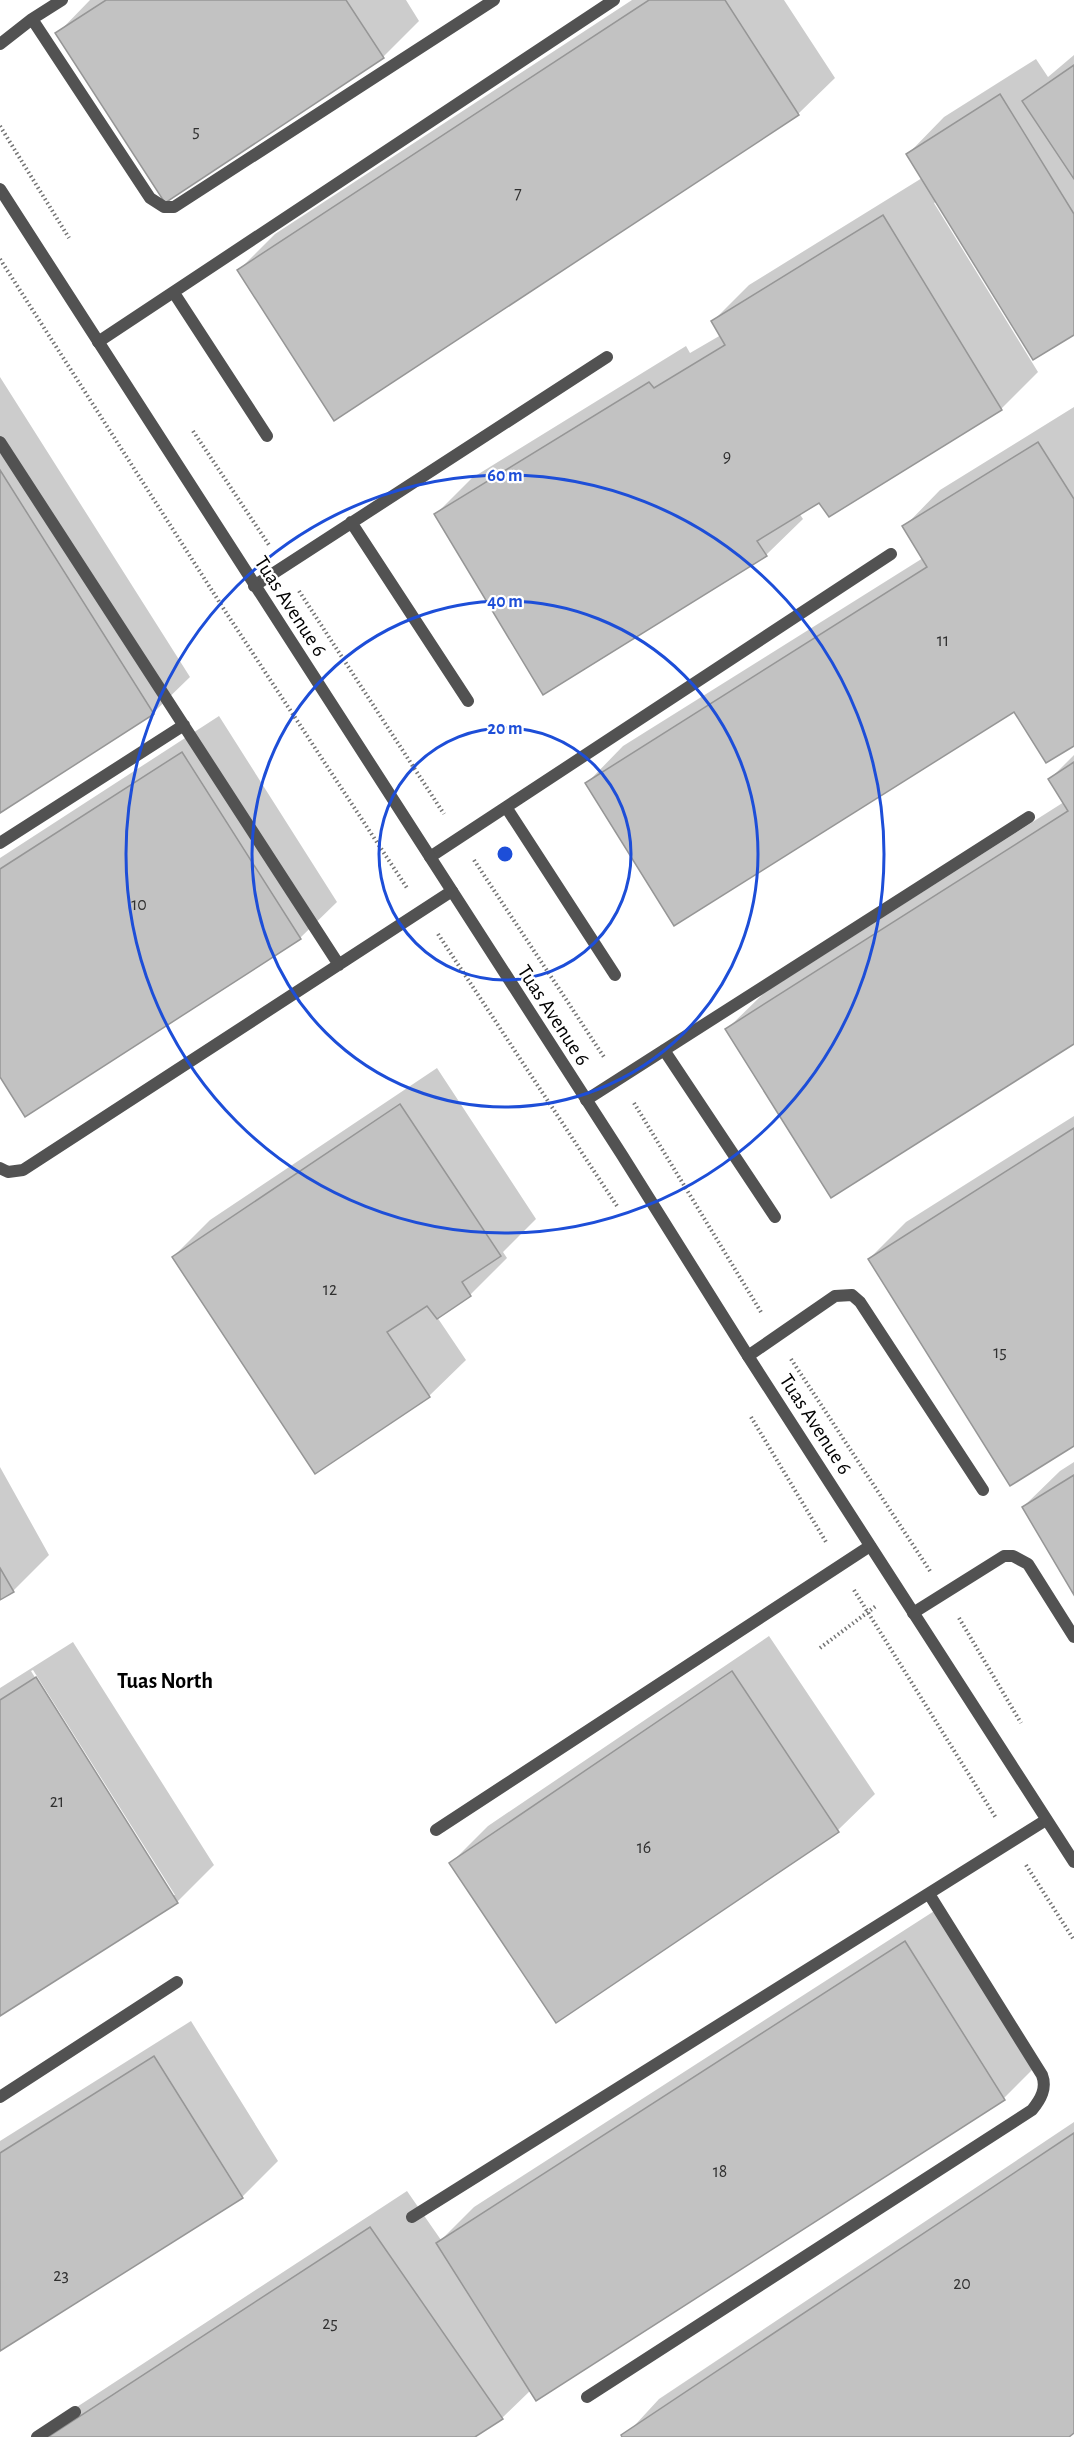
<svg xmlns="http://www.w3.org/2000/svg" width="1074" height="2437" font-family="'Alegreya Sans',sans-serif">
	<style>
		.shadow { fill: #0003; fill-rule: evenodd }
		.building { fill: #c2c2c2; stroke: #969696; stroke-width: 1.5 }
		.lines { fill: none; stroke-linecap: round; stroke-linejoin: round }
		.path { stroke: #747474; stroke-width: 4; stroke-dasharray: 1.5 3; stroke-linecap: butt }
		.service { stroke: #525252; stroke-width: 12 }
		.minor { stroke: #525252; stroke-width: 12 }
		.ring { fill: none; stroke: #1d4ed8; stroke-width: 3 }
		.labels { text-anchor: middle; stroke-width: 4.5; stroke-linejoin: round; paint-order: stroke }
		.number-label { font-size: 18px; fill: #303030 }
		.street-label { font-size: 21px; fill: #000; stroke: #fff }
		.neighbourhood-label { font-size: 22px; font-weight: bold; fill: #000; stroke: #fff }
		.centre { fill: #1d4ed8; stroke: #fff; stroke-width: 3 }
		.ring-label { font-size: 18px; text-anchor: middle; font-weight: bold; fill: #1d4ed8; stroke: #fff; stroke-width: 4.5; stroke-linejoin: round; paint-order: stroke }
	</style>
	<rect width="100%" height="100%" fill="#fff"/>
	<path class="shadow" d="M 90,0 L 406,0 L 419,21 L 383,57 L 57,34 Z
		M 632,0 L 784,0 L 835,78 L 798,114 L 239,270 L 275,234 Z
		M 1074,55 L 1074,333 L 937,201 L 934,203 L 1038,372 L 1001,409 L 820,501 L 799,513 L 803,519 L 766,555 L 436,514 L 472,478 L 686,346 L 690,353 L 721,335 L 713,321 L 749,285 L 922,178 L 908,154 L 944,117 L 1036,59 L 1048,77 Z
		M 0,377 L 190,677 L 153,713 L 0,811 Z
		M 1074,407 L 1074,744 L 1014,710 L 587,783 L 623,746 L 923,558 L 904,527 L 940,490 Z
		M 219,716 L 337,902 L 300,938 L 0,1074 L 0,858 Z
		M 1074,755 L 1074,1042 L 727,1029 L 764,993 L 1064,802 L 1050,779 Z
		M 437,1068 L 536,1219 L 503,1252 L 507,1258 L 470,1295 L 437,1317 L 466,1360 L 429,1396 L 173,1257 L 210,1220 Z
		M 1074,1116 L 1074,1444 L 869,1259 L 906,1222 Z
		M 1074,1462 L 1074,1592 L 1023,1507 L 1060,1471 Z
		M 0,1467 L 49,1555 L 13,1591 L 0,1599 Z
		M 769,1636 L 875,1794 L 838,1830 L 556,2021 L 451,1863 L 488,1826 Z
		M 73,1642 L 214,1865 L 177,1902 L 0,2015 L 0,1688 ZM 33,1670 L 175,1895 L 171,1895 L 31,1671 Z
		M 942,1906 L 1040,2062 L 1004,2098 L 531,2390 L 502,2418 L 472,2437 L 31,2437 L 407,2191 L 441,2240 L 474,2207 Z
		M 191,2021 L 278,2161 L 242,2197 L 0,2349 L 0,2141 Z
		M 1074,2122 L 1074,2432 L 1066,2437 L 624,2437 L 659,2399 Z"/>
	<path class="building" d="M 106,0 L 346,0 L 384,58 L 165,203 L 55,33 Z
		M 649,0 L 725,0 L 799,115 L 334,421 L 237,270 Z
		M 1074,65 L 1074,179 L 1022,101 Z
		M 1000,94 L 1074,214 L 1074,335 L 1033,360 L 906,154 Z
		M 883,215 L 1002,410 L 829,517 L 819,503 L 757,541 L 767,556 L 543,695 L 434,514 L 649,382 L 654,388 L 725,345 L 711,321 Z
		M 1038,442 L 1074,499 L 1074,746 L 1046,763 L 1014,712 L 674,926 L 585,783 L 927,567 L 902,526 Z
		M 0,470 L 154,714 L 0,813 Z
		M 182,752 L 301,939 L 25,1117 L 0,1077 L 0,869 Z
		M 1074,762 L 1074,1044 L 831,1198 L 725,1029 L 1068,811 L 1048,779 Z
		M 400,1104 L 501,1256 L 462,1282 L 471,1296 L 437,1319 L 427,1306 L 387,1332 L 430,1397 L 315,1474 L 172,1257 Z
		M 1074,1128 L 1074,1446 L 1010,1486 L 868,1259 Z
		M 1074,1475 L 1074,1595 L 1022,1507 Z
		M 0,1568 L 14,1592 L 0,1600 Z
		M 732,1671 L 839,1832 L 556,2023 L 449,1863 Z
		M 36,1677 L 178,1903 L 0,2016 L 0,1700 Z
		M 905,1941 L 1005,2100 L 536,2401 L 436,2243 Z
		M 154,2056 L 243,2198 L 0,2351 L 0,2153 Z
		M 1074,2133 L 1074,2433 L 1069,2437 L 622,2437 L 621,2435 Z
		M 370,2227 L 503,2419 L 475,2437 L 48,2437 Z"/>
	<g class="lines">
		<path class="path" d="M 0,126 L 69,238
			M 0,259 L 227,614 L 407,888
			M 193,431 L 269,545
			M 299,591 L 444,814
			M 474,860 L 604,1057
			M 438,934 L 617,1206
			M 634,1103 L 761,1312
			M 791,1359 L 930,1571
			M 751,1417 L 826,1542
			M 854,1590 L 996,1818
			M 959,1618 L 1021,1723
			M 820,1648 L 876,1606
			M 1026,1865 L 1074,1940"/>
		<path class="service" d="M 32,19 L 150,198 L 164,207 L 174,207 L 494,0
			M 0,44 L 32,19 L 62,0
			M 174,293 L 267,436
			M 98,342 L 614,0
			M 0,442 L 339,965
			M 351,522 L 468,701
			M 254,586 L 607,357
			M 506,807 L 615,975
			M 0,843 L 184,725
			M 430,857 L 891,554
			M 664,1050 L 775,1217
			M 586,1100 L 1029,817
			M 0,1168 L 8,1172 L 23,1170 L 452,891
			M 748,1356 L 835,1296 L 852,1295 L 860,1302 L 983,1490
			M 913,1613 L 1004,1556 L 1013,1556 L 1028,1564 L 1074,1637
			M 436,1830 L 870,1546
			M 0,2097 L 177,1982
			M 412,2217 L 1046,1820
			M 587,2397 L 1032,2110 C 1041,2099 1047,2088 1042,2075 L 929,1894
			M 37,2437 L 75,2412"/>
		<path class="minor" d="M 0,189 L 622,1155 L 748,1356 L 1074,1862"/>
	</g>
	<g class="ring">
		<circle cx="505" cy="854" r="126"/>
		<circle cx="505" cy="854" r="253"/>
		<circle cx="505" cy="854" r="379"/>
	</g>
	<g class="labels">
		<g class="number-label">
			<text x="196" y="137">5</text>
			<text x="518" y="199">7</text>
			<text x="727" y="462">9</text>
			<text x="943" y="646">11</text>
			<text x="139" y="910">10</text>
			<text x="330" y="1295">12</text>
			<text x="1000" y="1358">15</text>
			<text x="57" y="1807">21</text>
			<text x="644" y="1853">16</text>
			<text x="720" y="2177">18</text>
			<text x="61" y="2281">23</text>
			<text x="962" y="2289">20</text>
			<text x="330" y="2329">25</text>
		</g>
		<g class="street-label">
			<text transform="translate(291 606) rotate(57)" y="7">Tuas Avenue 6</text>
			<text transform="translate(554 1015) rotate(57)" y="7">Tuas Avenue 6</text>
			<text transform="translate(816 1424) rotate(57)" y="7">Tuas Avenue 6</text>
		</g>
		<g class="neighbourhood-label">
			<text x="165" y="1688">Tuas North</text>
		</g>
	</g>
	<circle cx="505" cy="854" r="9" class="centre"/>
	<g class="ring-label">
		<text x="505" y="481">60 m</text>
		<text x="505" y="607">40 m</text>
		<text x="505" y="734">20 m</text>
	</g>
</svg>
